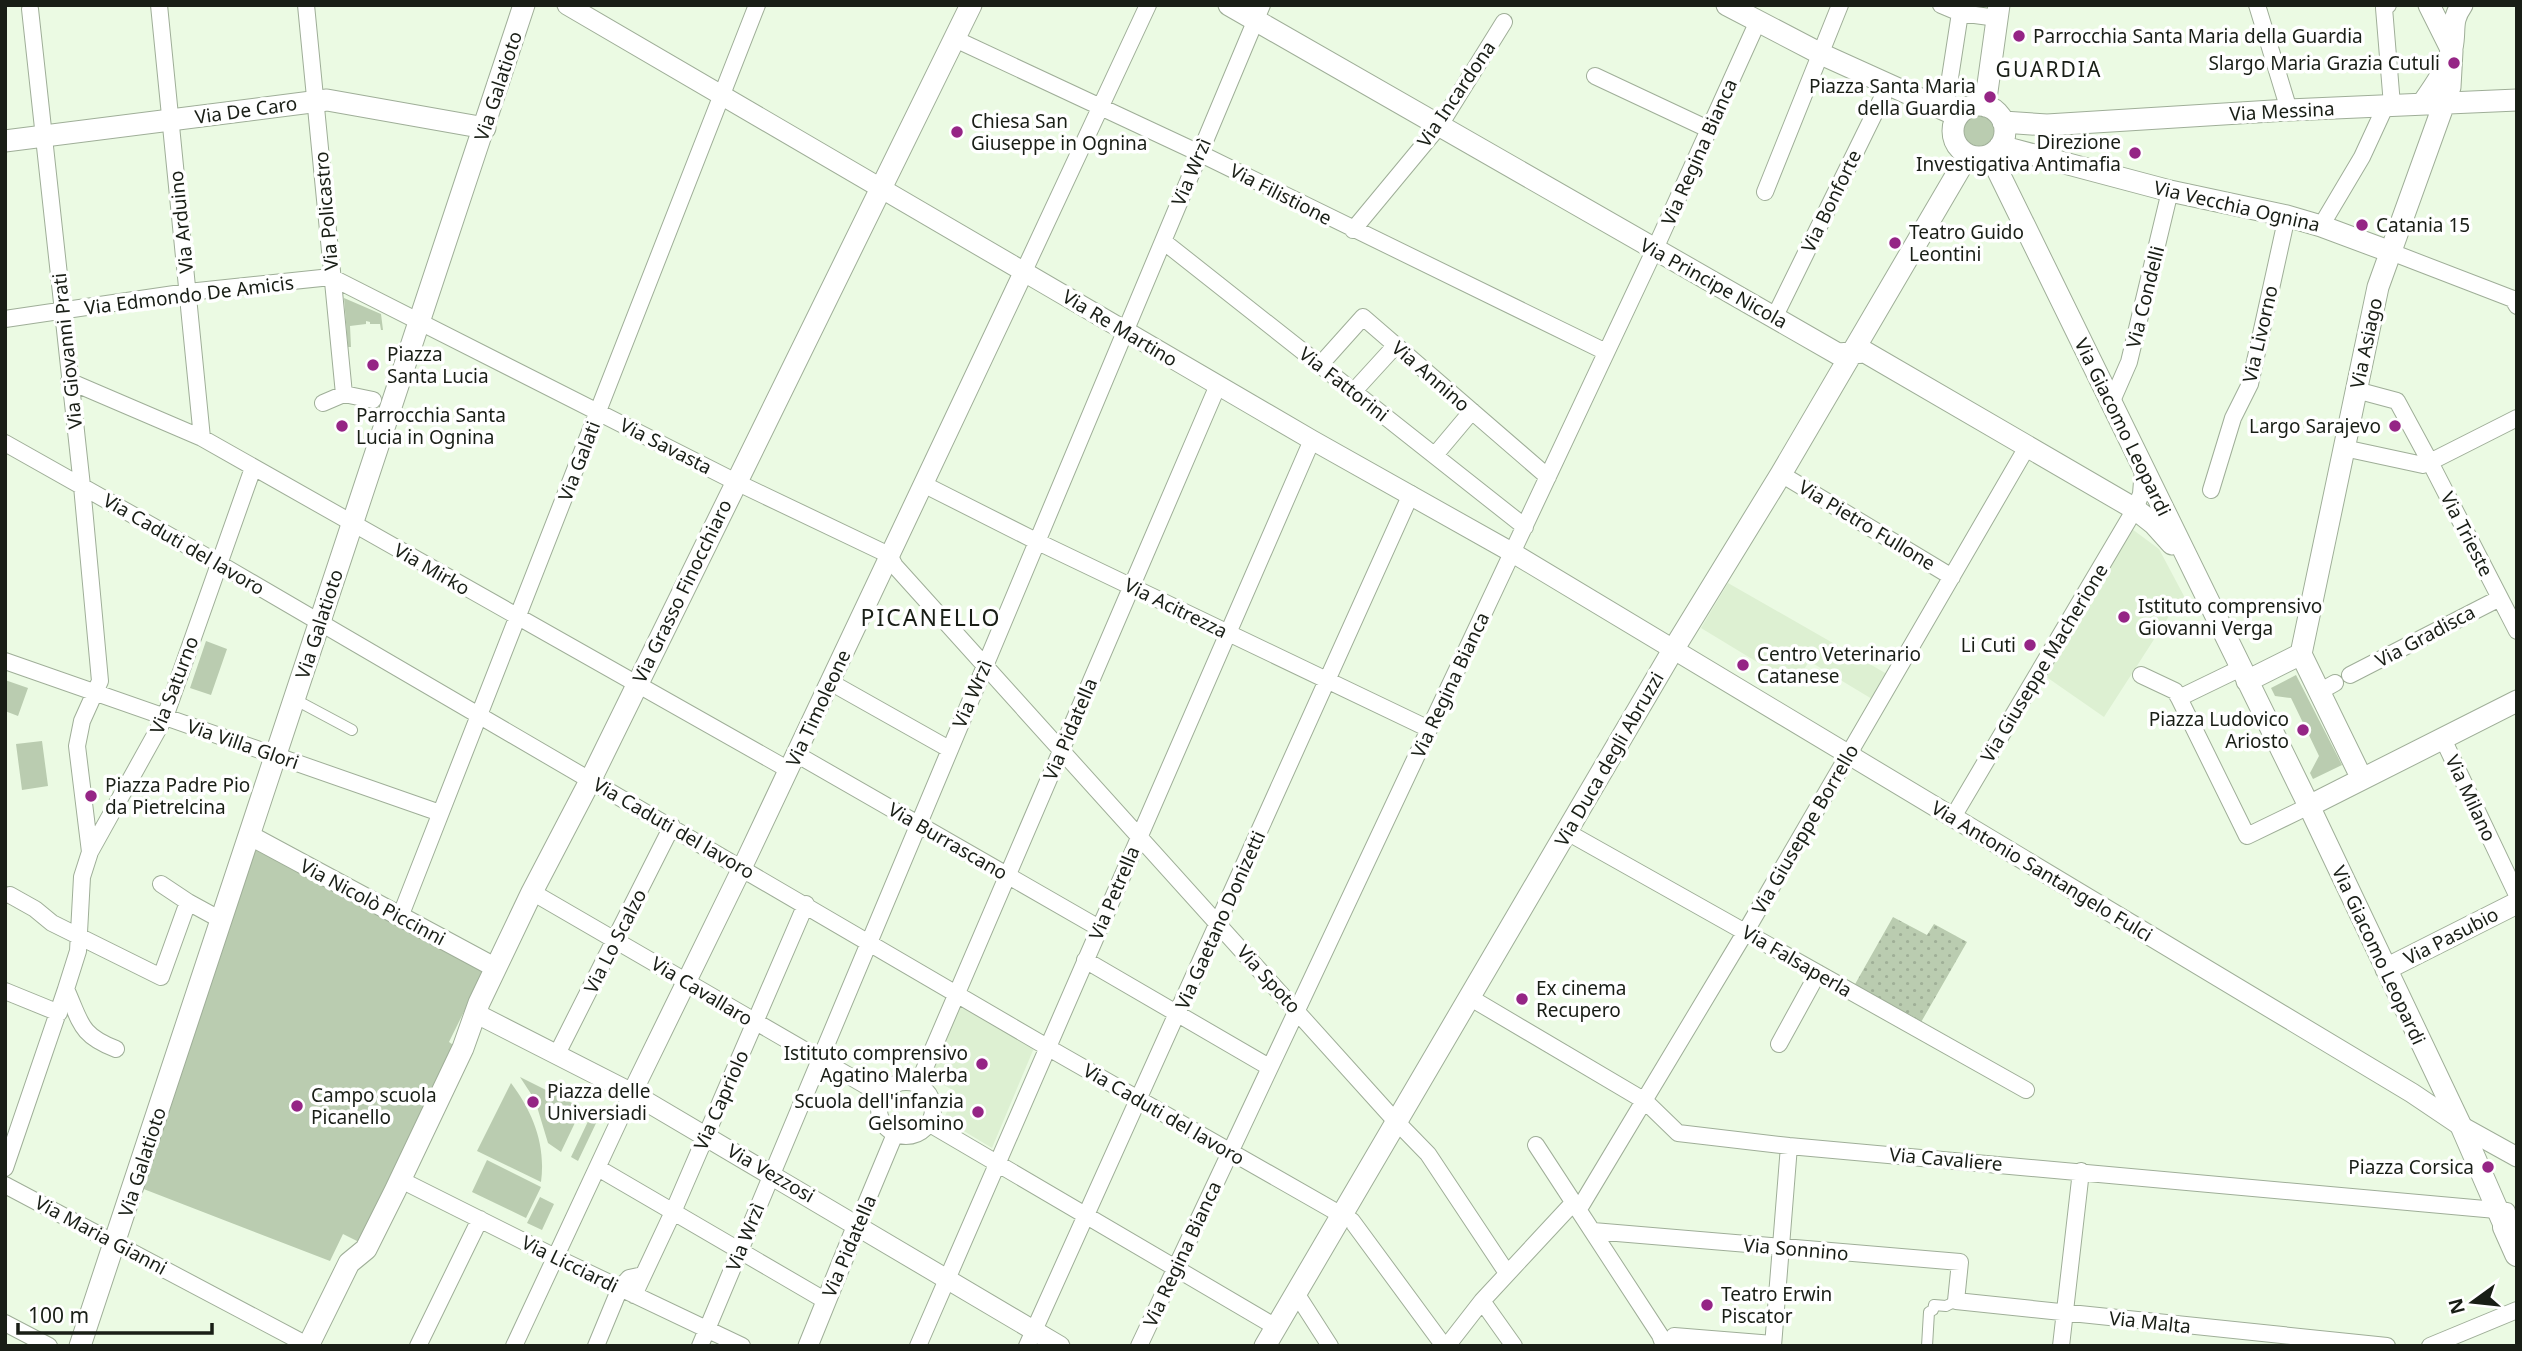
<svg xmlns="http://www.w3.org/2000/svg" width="2522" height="1351" font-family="'Noto Sans',sans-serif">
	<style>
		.built { fill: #ddf0d2 }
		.grass { fill: url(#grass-dots) }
		.green { fill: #baccb0 }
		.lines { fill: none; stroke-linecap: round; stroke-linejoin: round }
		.pedestrian-casing { stroke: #9fae98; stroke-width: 12 }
		.minor-casing { stroke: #9fae98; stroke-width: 18 }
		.tertiary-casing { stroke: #9fae98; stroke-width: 21 }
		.secondary-casing { stroke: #9fae98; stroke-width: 23 }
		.primary-casing { stroke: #9fae98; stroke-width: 26 }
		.pedestrian { stroke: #fff; stroke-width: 10 }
		.minor { stroke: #fff; stroke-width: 16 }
		.tertiary { stroke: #fff; stroke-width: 19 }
		.secondary { stroke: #fff; stroke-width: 21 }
		.primary { stroke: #fff; stroke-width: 24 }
		.poi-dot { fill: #952585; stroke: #fff; stroke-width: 2.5 }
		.labels { text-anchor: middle; stroke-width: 7; stroke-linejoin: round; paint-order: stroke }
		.poi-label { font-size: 19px; fill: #191e16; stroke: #fff; text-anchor: start }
		.street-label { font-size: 19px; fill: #191e16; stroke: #fff }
		.neighbourhood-label { font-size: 21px; letter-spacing: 2px; fill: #191e16; stroke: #fff }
		.quarter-label { font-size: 23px; letter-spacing: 2px; fill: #191e16; stroke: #fff }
	</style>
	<defs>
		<pattern id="grass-dots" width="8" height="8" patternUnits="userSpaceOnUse" patternTransform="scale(1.75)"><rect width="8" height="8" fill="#baccb0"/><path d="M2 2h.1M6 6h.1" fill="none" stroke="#9faf97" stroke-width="1.8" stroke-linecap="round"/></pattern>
	</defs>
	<rect width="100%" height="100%" fill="#ebfae3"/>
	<path class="built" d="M 2132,529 L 2159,549 L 2185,598 L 2180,599 L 2104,717 L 2045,676 Z
		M 1728,583 L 1887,674 L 1872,699 L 1809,661 L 1795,685 L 1701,628 Z
		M 960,1006 L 1034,1048 L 992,1148 L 944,1119 L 955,1091 L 930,1078 Z"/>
	<path class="grass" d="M 1893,917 L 1927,935 L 1934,924 L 1967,942 L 1920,1024 C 1915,1018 1913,1014 1904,1014 L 1854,986 Z"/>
	<path class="green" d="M1964 131a15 15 0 1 1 30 0a15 15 0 1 1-30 0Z
		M 344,298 L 381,314 L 383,330 L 381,330 L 380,324 L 370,324 L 370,322 L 366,321 L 366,324 L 350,326 L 351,347 L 348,347 Z
		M 206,641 L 227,649 L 211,695 L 190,688 Z
		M 2296,675 L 2342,765 L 2313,779 L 2310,773 L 2319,756 L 2291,698 L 2275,696 L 2271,688 Z
		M 5,680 L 28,688 L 18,716 L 5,711 Z
		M 42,741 L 48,786 L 22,790 L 16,744 Z
		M 255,848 L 484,971 L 449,1042 L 456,1047 L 359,1242 L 343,1234 L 330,1261 L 141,1188 Z
		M 520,1077 L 582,1108 L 561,1152 L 548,1143 L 535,1100 Z
		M 511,1083 C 533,1112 546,1145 541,1182 L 477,1151 Z
		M 592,1113 L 599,1117 L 578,1161 L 571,1157 Z
		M 487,1160 L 541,1187 L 526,1218 L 472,1192 Z
		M 540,1197 L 554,1204 L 542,1230 L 527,1223 Z"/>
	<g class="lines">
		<defs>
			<path id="pedestrian" d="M 294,699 L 352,730
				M 1927,1346 L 1929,1312 L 1933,1310 L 1934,1305 L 1946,1306 L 1956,1301"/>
			<path id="minor" d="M 159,5 L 202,438
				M 306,5 L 344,394 L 323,403
				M 1941,5 L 1960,13 L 1997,18
				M 2257,5 L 2289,110
				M 2388,5 L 2384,8 L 2392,105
				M 30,9 L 82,486 L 100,681 L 82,721 L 77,746 L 90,852
				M 955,39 L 1199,153 L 1606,352
				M 1595,76 L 1708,129
				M 1945,110 L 1960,13
				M 1765,192 L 1840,5
				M 2321,226 L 2362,157 L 2386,105
				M 1353,230 L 1440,125 L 1504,22
				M 1163,241 L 1525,527
				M 2391,252 L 2513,299 L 2517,306
				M 1024,271 L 1148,5
				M 331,277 L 736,482 L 889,555 L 895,566 L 1390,1115 L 1428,1154 L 1507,1273
				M 1775,316 L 1888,86
				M 5,319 L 188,292 L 331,277
				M 1320,365 L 1363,317 L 1548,477
				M 69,381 L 202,438 L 789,770
				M 2356,390 L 2397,401 L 2430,462 L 2517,418
				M 1354,391 L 1396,345
				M 344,394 L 373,400
				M 2112,401 L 2129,362 L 2170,191
				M 5,443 L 218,563 L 1047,1047 L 1352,1221 L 1444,1346
				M 2344,448 L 2423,465 L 2430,462 L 2517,631
				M 1435,455 L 1472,411
				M 1781,474 L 1952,577
				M 923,484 L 1036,541 L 1429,729
				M 2211,490 L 2233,418 L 2250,384 L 2287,216
				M 5,661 L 440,813
				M 2241,668 L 2179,698 L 2247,836 L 2309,806
				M 2141,675 L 2175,691 L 2179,698
				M 2350,675 L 2500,598
				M 830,682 L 949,749
				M 2319,692 L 2335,683
				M 2443,739 L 2517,895
				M 796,754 L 1099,928
				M 1953,817 L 2135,509 L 2141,494 L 2143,469
				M 1567,832 L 2026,1090
				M 161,884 L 188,902
				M 532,892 L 882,1095
				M 10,895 L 35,909 L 52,923 L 161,977 L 188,902 L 221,920
				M 400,917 L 757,5
				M 1085,960 L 1269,1067
				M 66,989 L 78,951 L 82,877 L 90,852 L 165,717 L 253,468
				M 5,991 L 59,1013
				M 1469,997 L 1645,1101 L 1678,1133 L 1789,1146 L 2507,1211
				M 1779,1044 L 1818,973
				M 557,1054 L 672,826
				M879 1109a27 27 0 1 1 54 0a27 27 0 1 1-54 0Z
				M 918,1084 L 1218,385
				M 930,1124 L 1276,1327
				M 1536,1145 L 1660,1335 L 1664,1346
				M 5,1168 L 66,989 C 81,1022 79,1035 116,1049
				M 598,1168 L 826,1301
				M 401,1180 L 555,1257 L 742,1346
				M 5,1185 L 309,1346
				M 1579,1209 L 1746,931 L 2027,447
				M 857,1225 L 895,1134
				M 1593,1231 L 1960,1262 L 1956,1301 L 2387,1346
				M 1296,1293 L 1330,1346
				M 634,1295 L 673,1212 L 806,904
				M 1482,1301 L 1514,1346
				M 5,1323 L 49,1346
				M 418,1346 L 480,1219
				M 514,1346 L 632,1093
				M 596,1346 L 620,1288 L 629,1278 L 643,1275
				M 700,1346 L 1262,5
				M 918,1346 L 1312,440
				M 1027,1346 L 1411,494
				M 1139,1346 L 1654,251 L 1758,21
				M 1447,1346 L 1482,1301 L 1574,1202
				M 1674,1346 L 1674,1336 L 1773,1344
				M 1773,1346 L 1789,1146
				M 2061,1346 L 2081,1171
				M 2430,1346 L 2517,1310"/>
			<path id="tertiary" d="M 567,5 L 1312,440 L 1513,553 L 2412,1093 L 2461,1126 L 2517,1157
				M 249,835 L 496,968
				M 475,1013 L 632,1093 L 1060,1346
				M 632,1093 L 742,868 L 1024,271
				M 808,1346 L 857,1225"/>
			<path id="secondary" d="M 1229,5 L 1838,354 L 1865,352 L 2135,509 L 2154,524 L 2172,544
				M 1727,5 L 1821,54 L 1958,116
				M 2422,104 C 2434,87 2447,69 2452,48 C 2456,30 2450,22 2462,5
				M1953 131a26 26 0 1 1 52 0a26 26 0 1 1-52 0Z
				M 1985,106 L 1999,5
				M 2003,122 L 2047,125 L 2289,110 L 2517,100
				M 5,141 L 327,100 L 485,128
				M 2000,146 L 2170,191 L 2287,216 L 2321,226 L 2391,252
				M 1990,155 L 2309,806 L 2461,1126 L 2505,1227
				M 2301,654 L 2378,287 L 2450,87 L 2452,51 L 2429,5
				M 2247,681 L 2301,654 L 2362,779
				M 2309,806 L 2517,701
				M 2386,969 L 2517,903
				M 80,1346 L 524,5
				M 308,1346 L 349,1263 L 366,1249 L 395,1191 L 463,1048 L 479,1003 L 532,892 L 591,779 L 971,5
				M 1265,1346 L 1673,650 L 1781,474 L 1968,155"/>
			<path id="primary" d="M 2517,1222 L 2505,1227 L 2517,1254"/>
		</defs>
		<use href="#pedestrian" class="pedestrian-casing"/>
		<use href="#minor" class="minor-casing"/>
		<use href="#tertiary" class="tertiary-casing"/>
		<use href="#secondary" class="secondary-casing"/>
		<use href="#primary" class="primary-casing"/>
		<use href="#pedestrian" class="pedestrian"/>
		<use href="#minor" class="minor"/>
		<use href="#tertiary" class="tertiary"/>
		<use href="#secondary" class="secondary"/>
		<use href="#primary" class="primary"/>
	</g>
	<g class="poi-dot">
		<circle cx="2019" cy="36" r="7"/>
		<circle cx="2454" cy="63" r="7"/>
		<circle cx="1990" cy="97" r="7"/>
		<circle cx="957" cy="132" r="7"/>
		<circle cx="2135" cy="153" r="7"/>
		<circle cx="2362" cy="225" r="7"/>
		<circle cx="1895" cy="243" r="7"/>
		<circle cx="373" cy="365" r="7"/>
		<circle cx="342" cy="426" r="7"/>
		<circle cx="2395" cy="426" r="7"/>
		<circle cx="2124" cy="617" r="7"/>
		<circle cx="2030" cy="645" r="7"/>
		<circle cx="1743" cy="665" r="7"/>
		<circle cx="2303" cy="730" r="7"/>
		<circle cx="91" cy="796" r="7"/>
		<circle cx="1522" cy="999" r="7"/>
		<circle cx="982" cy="1064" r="7"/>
		<circle cx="533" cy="1102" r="7"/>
		<circle cx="297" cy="1106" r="7"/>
		<circle cx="978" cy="1112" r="7"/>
		<circle cx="2488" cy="1167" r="7"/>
		<circle cx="1707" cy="1305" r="7"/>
	</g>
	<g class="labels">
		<g class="poi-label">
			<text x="2033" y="43">Parrocchia Santa Maria della Guardia</text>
			<text x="2440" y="70" text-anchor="end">Slargo Maria Grazia Cutuli</text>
			<text x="1976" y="93" text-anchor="end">Piazza Santa Maria<tspan x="1976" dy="22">della Guardia</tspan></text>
			<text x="971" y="128">Chiesa San<tspan x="971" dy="22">Giuseppe in Ognina</tspan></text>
			<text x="2121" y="149" text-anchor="end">Direzione<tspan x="2121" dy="22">Investigativa Antimafia</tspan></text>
			<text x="2376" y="232">Catania 15</text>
			<text x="1909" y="239">Teatro Guido<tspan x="1909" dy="22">Leontini</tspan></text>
			<text x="387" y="361">Piazza<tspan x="387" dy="22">Santa Lucia</tspan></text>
			<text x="356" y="422">Parrocchia Santa<tspan x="356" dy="22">Lucia in Ognina</tspan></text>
			<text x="2381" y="433" text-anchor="end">Largo Sarajevo</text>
			<text x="2138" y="613">Istituto comprensivo<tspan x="2138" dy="22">Giovanni Verga</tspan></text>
			<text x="2016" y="652" text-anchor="end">Li Cuti</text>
			<text x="1757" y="661">Centro Veterinario<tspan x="1757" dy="22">Catanese</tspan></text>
			<text x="2289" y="726" text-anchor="end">Piazza Ludovico<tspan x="2289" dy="22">Ariosto</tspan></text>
			<text x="105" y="792">Piazza Padre Pio<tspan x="105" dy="22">da Pietrelcina</tspan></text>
			<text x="1536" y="995">Ex cinema<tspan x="1536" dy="22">Recupero</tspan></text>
			<text x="968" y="1060" text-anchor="end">Istituto comprensivo<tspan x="968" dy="22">Agatino Malerba</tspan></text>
			<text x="547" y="1098">Piazza delle<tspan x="547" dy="22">Universiadi</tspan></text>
			<text x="311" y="1102">Campo scuola<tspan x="311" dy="22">Picanello</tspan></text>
			<text x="964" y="1108" text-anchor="end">Scuola dell'infanzia<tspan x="964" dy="22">Gelsomino</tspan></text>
			<text x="2474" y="1174" text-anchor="end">Piazza Corsica</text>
			<text x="1721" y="1301">Teatro Erwin<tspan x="1721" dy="22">Piscator</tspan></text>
		</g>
		<g class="street-label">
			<text transform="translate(498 86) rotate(-72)" y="7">Via Galatioto</text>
			<text transform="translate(1456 94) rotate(-56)" y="7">Via Incardona</text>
			<text transform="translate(246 110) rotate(-8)" y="7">Via De Caro</text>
			<text transform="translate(2282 111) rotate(-3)" y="7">Via Messina</text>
			<text transform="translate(1699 152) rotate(-66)" y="7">Via Regina Bianca</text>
			<text transform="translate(1191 172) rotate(-67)" y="7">Via Wrzì</text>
			<text transform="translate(1281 194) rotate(27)" y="7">Via Filistione</text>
			<text transform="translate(1831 201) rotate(-64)" y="7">Via Bonforte</text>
			<text transform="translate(2237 206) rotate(13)" y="7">Via Vecchia Ognina</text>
			<text transform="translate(326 211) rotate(-95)" y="7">Via Policastro</text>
			<text transform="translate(181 222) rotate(-96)" y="7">Via Arduino</text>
			<text transform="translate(1714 283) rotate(29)" y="7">Via Principe Nicola</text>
			<text transform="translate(189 295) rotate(-7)" y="7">Via Edmondo De Amicis</text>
			<text transform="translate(2145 297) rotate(-76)" y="7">Via Condelli</text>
			<text transform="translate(1120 328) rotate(31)" y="7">Via Re Martino</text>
			<text transform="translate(2260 334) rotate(-77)" y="7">Via Livorno</text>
			<text transform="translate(2366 343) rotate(-78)" y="7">Via Asiago</text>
			<text transform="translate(67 351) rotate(-96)" y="7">Via Giovanni Prati</text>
			<text transform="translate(1431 376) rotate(41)" y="7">Via Annino</text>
			<text transform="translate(1344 384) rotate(38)" y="7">Via Fattorini</text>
			<text transform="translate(2123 427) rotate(64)" y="7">Via Giacomo Leopardi</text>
			<text transform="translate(666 446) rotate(27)" y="7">Via Savasta</text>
			<text transform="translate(579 461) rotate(-69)" y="7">Via Galati</text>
			<text transform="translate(1867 525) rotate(31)" y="7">Via Pietro Fullone</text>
			<text transform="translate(2467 534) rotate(63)" y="7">Via Trieste</text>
			<text transform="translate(184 544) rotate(30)" y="7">Via Caduti del lavoro</text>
			<text transform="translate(432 569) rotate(30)" y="7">Via Mirko</text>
			<text transform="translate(682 591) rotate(-64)" y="7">Via Grasso Finocchiaro</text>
			<text transform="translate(1176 608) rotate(26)" y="7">Via Acitrezza</text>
			<text transform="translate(319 624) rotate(-72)" y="7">Via Galatioto</text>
			<text transform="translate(2425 636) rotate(-28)" y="7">Via Gradisca</text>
			<text transform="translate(2044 663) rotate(-59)" y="7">Via Giuseppe Macherione</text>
			<text transform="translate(174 685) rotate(-69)" y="7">Via Saturno</text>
			<text transform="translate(1450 685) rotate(-65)" y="7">Via Regina Bianca</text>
			<text transform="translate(972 694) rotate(-67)" y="7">Via Wrzì</text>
			<text transform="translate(818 708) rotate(-65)" y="7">Via Timoleone</text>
			<text transform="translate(1070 729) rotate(-67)" y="7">Via Pidatella</text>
			<text transform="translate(243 744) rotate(19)" y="7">Via Villa Glori</text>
			<text transform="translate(1609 759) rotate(-60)" y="7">Via Duca degli Abruzzi</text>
			<text transform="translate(2471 798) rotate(65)" y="7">Via Milano</text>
			<text transform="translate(674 828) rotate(30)" y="7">Via Caduti del lavoro</text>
			<text transform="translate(1805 829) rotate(-60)" y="7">Via Giuseppe Borrello</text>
			<text transform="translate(948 841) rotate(30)" y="7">Via Burrascano</text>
			<text transform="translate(2042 871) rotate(31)" y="7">Via Antonio Santangelo Fulci</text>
			<text transform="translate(1114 893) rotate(-67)" y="7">Via Petrella</text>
			<text transform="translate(373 902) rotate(28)" y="7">Via Nicolò Piccinni</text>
			<text transform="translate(1220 920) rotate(-66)" y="7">Via Gaetano Donizetti</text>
			<text transform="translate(2451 936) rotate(-27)" y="7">Via Pasubio</text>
			<text transform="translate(615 941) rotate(-63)" y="7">Via Lo Scalzo</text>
			<text transform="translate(2379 955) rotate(65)" y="7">Via Giacomo Leopardi</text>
			<text transform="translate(1797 961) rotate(30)" y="7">Via Falsaperla</text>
			<text transform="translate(1269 979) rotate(48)" y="7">Via Spoto</text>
			<text transform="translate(702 991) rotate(31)" y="7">Via Cavallaro</text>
			<text transform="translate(721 1100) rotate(-66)" y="7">Via Capriolo</text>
			<text transform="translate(1164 1114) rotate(30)" y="7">Via Caduti del lavoro</text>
			<text transform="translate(1946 1159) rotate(5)" y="7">Via Cavaliere</text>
			<text transform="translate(142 1162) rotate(-72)" y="7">Via Galatioto</text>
			<text transform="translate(771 1173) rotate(30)" y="7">Via Vezzosi</text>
			<text transform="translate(101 1235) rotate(28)" y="7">Via Maria Gianni</text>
			<text transform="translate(745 1237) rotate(-68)" y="7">Via Wrzì</text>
			<text transform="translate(849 1246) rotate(-67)" y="7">Via Pidatella</text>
			<text transform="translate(1796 1249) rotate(5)" y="7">Via Sonnino</text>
			<text transform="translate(1182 1254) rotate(-65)" y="7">Via Regina Bianca</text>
			<text transform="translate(570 1264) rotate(26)" y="7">Via Licciardi</text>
			<text transform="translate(2150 1322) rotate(6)" y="7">Via Malta</text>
		</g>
		<g class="neighbourhood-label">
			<text x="2049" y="77">GUARDIA</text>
		</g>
		<g class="quarter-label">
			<text x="931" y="626">PICANELLO</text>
		</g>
	</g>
	<rect width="2522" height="1351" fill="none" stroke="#191e16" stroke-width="14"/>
	<g transform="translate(2473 1302) rotate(255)" stroke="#ffffff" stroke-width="5" paint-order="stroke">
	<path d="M0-5L12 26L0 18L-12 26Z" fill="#191e16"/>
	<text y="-10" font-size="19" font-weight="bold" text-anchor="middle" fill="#191e16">N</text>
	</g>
	<path d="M18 1323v10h194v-10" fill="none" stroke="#191e16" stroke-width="3.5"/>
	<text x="28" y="1323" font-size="21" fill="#191e16" stroke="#ffffff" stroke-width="5" paint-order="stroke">100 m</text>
</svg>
